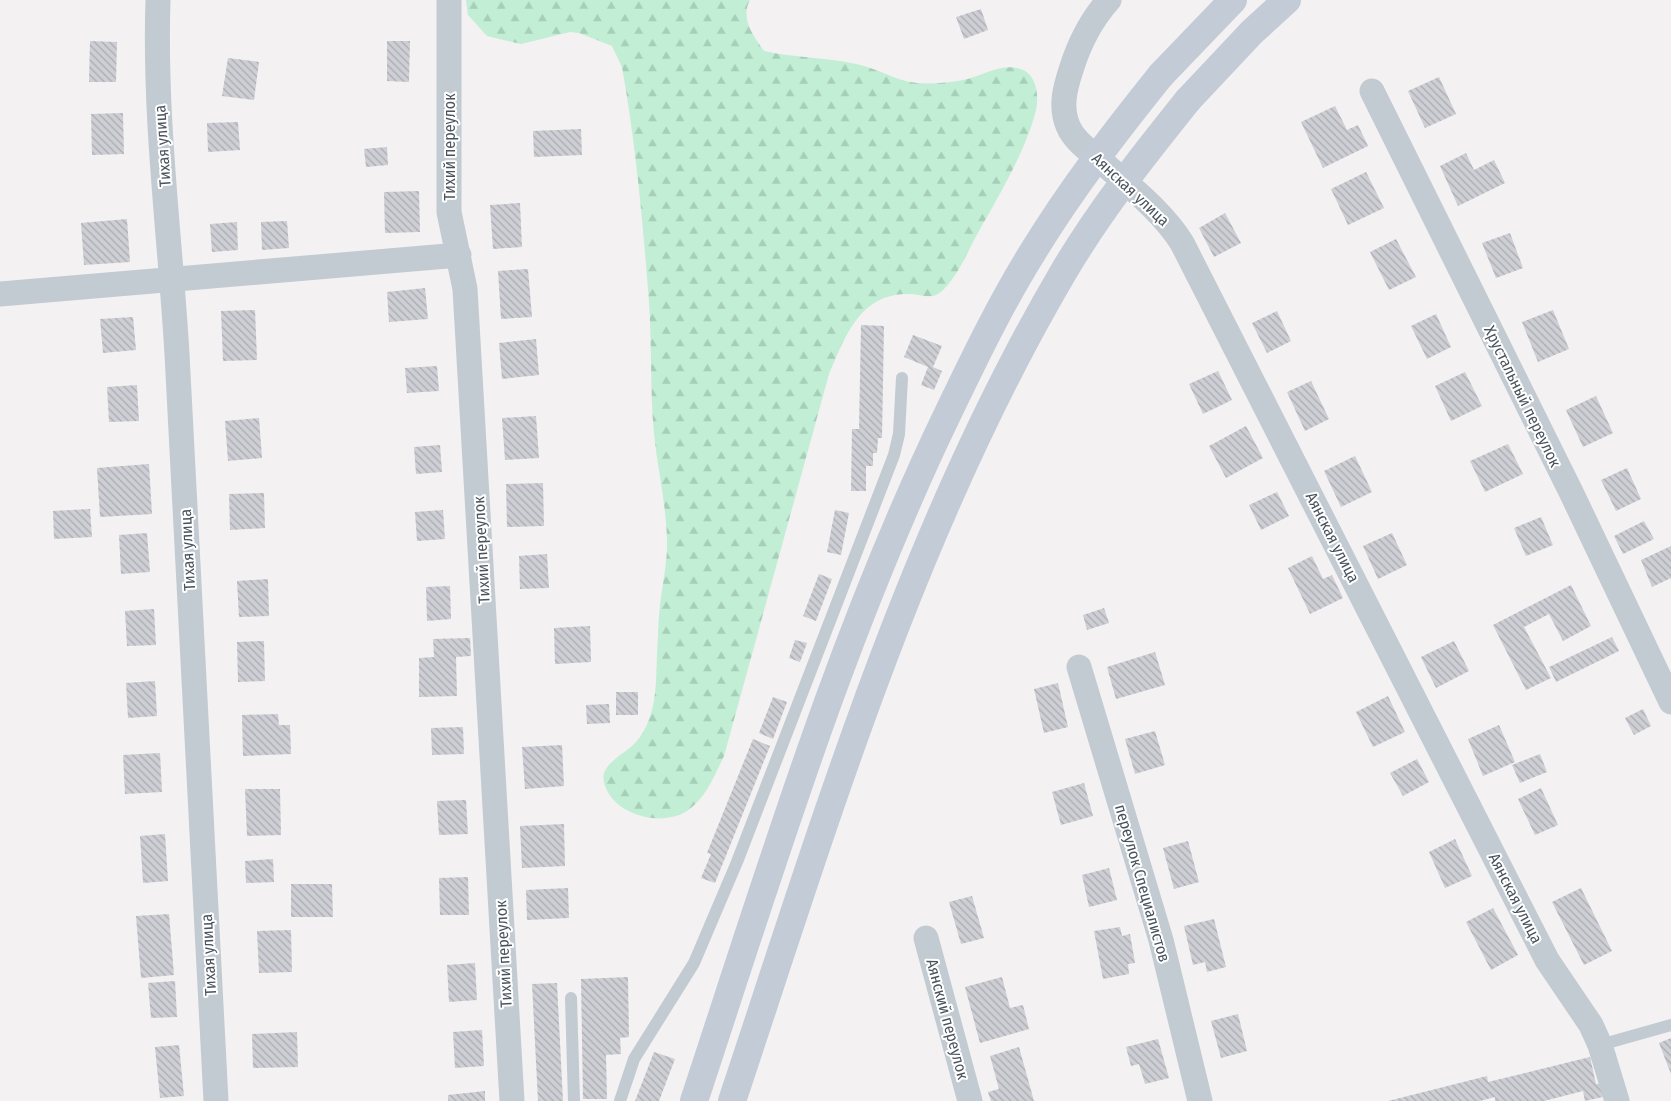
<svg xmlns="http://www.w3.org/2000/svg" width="1671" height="1101" font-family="'Fira Sans Condensed',sans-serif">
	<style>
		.forest { fill: url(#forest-firs) }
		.building { fill: url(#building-back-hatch) }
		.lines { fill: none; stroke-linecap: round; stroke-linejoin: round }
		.lane { stroke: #c2cad2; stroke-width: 12 }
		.street { stroke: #c2cad2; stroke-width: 25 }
		.secondary { stroke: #c2cbd6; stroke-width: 28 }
		.secondary-bridge { stroke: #c2cbd6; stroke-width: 28 }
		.labels { text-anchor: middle; stroke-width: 4; stroke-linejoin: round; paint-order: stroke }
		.street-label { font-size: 16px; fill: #49535d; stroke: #fff }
	</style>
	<defs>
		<pattern id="forest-firs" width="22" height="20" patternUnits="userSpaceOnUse" patternTransform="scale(1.25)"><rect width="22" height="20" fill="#c1eed4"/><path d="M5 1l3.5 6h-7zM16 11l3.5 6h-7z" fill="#a7ceb8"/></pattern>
		<pattern id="building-back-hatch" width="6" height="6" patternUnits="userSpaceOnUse" patternTransform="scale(1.25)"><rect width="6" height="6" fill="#cecfd5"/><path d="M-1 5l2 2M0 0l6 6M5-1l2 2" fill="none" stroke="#a9abb0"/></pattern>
	</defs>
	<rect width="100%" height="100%" fill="#f3f1f1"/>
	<path class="forest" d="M 466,0 L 750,0 C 740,19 753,35 764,51 C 794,58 825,57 856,64 C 878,68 895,81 917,83 C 931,84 949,83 963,80 C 983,76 1003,61 1023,70 C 1037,76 1039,97 1036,110 C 1025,154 996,200 974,240 C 966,256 956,278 942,291 C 932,300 923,295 911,294 C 860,292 846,335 829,374 L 724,756 C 714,776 706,798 687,811 C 660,828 611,814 604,782 C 599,764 627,753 636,742 C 657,718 656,684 657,655 C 658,639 658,622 660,605 C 662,587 666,569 667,551 C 668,511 658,473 654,434 C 650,390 652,346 649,302 C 643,224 636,145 622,67 L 612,46 L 579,33 L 570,32 L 521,44 L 487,36 L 468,15 Z"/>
	<path class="building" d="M 981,9 L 988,30 L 964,39 L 956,17 Z
		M 90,41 L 117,42 L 116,82 L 89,82 Z
		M 387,41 L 410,41 L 409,82 L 387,81 Z
		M 228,58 L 259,62 L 254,100 L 222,96 Z
		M 1439,77 L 1456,114 L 1425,128 L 1408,91 Z
		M 1335,106 L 1347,130 L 1358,125 L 1368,146 L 1323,168 L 1301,122 Z
		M 123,113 L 124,154 L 92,155 L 91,114 Z
		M 238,122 L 240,150 L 208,152 L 207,123 Z
		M 581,129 L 582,155 L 534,157 L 533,131 Z
		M 387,147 L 388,165 L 366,167 L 364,149 Z
		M 1466,153 L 1474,170 L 1494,160 L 1505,183 L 1458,206 L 1440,166 Z
		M 1366,172 L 1384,208 L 1348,225 L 1331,189 Z
		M 419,191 L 420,232 L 385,233 L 384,192 Z
		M 520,203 L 522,247 L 493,249 L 490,205 Z
		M 1225,213 L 1241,243 L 1214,257 L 1199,228 Z
		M 127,219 L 130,262 L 84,265 L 81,223 Z
		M 287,221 L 289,248 L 262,250 L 261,222 Z
		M 237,222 L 238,250 L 212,252 L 210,224 Z
		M 1510,233 L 1523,268 L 1496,278 L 1482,243 Z
		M 1396,239 L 1416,277 L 1389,290 L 1370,252 Z
		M 528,269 L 532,317 L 501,319 L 498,271 Z
		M 425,288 L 428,319 L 389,322 L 387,292 Z
		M 255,310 L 257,360 L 223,361 L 221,311 Z
		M 1553,310 L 1569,349 L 1538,362 L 1522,322 Z
		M 1277,311 L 1291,341 L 1267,353 L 1252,323 Z
		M 1436,314 L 1451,347 L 1427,359 L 1411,326 Z
		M 133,317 L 136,350 L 103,353 L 100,319 Z
		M 861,325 L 884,326 L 882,438 L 878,438 L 877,453 L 873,453 L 873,466 L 866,466 L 866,491 L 851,491 L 852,429 L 859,429 Z
		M 913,335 L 942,346 L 933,367 L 942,371 L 934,390 L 921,385 L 928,367 L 904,357 Z
		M 536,339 L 539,375 L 502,379 L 499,343 Z
		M 437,366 L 439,391 L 407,393 L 405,368 Z
		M 1218,371 L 1232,400 L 1203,414 L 1189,384 Z
		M 1465,372 L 1482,406 L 1451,421 L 1435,386 Z
		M 1311,381 L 1329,419 L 1305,431 L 1287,392 Z
		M 137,385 L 139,421 L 109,422 L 107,387 Z
		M 1596,396 L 1613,433 L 1583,447 L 1566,410 Z
		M 536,416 L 539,458 L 505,460 L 502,418 Z
		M 259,418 L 262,458 L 228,461 L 225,421 Z
		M 1246,426 L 1263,458 L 1226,478 L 1209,446 Z
		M 1508,444 L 1523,474 L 1485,492 L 1470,461 Z
		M 440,445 L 442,472 L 416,474 L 414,447 Z
		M 1355,456 L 1372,492 L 1341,507 L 1324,471 Z
		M 149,464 L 152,514 L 100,517 L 97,468 Z
		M 1627,468 L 1641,499 L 1616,511 L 1601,480 Z
		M 543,483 L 544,526 L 507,527 L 506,484 Z
		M 1277,492 L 1289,516 L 1261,530 L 1249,505 Z
		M 264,493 L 265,528 L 230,530 L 229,494 Z
		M 90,509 L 92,537 L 54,539 L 53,511 Z
		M 443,510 L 445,539 L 417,541 L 415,512 Z
		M 835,510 L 849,513 L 841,555 L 827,552 Z
		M 1541,517 L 1553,545 L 1526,556 L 1514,528 Z
		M 1644,521 L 1654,539 L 1623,554 L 1614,536 Z
		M 147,533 L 150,572 L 121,574 L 119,535 Z
		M 1392,533 L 1407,565 L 1378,579 L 1363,546 Z
		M 1671,546 L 1671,578 L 1652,587 L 1641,560 Z
		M 547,554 L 549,588 L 520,589 L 519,556 Z
		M 1312,556 L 1323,579 L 1332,575 L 1343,598 L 1310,614 L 1288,568 Z
		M 819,574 L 832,579 L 816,621 L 803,616 Z
		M 268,579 L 269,616 L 239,617 L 237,581 Z
		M 1571,585 L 1591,626 L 1563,641 L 1549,614 L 1524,627 L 1551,678 L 1526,690 L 1493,625 Z
		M 450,586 L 451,619 L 427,621 L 426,587 Z
		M 1104,608 L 1109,623 L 1087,630 L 1083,615 Z
		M 154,609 L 156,645 L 127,646 L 125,611 Z
		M 590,626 L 591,662 L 555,664 L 554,628 Z
		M 1612,637 L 1619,651 L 1556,682 L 1549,667 Z
		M 470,638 L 471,656 L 456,657 L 457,696 L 419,697 L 419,658 L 434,657 L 433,639 Z
		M 795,640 L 807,643 L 800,662 L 789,658 Z
		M 264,641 L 265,681 L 238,682 L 237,642 Z
		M 1454,641 L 1469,671 L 1436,688 L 1421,657 Z
		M 1155,652 L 1165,685 L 1116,699 L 1107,667 Z
		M 155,681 L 157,716 L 128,718 L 126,683 Z
		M 1058,683 L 1068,727 L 1044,733 L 1034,689 Z
		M 616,692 L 638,692 L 638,715 L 616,715 Z
		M 1388,696 L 1405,732 L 1373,747 L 1356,712 Z
		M 773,697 L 787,702 L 773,739 L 759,733 Z
		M 609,704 L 610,723 L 587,724 L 586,705 Z
		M 1643,709 L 1651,726 L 1634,735 L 1625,718 Z
		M 278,714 L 279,725 L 290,725 L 291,754 L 243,756 L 242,715 Z
		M 1499,725 L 1515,762 L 1483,776 L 1468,739 Z
		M 463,727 L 464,754 L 432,755 L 431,728 Z
		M 1155,731 L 1165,765 L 1135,774 L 1125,739 Z
		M 753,739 L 770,746 L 715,883 L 701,878 L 711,854 L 707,853 Z
		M 562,745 L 564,786 L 525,789 L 522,747 Z
		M 160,753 L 162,792 L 125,794 L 123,755 Z
		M 1540,754 L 1547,772 L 1520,783 L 1512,765 Z
		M 1417,759 L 1429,782 L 1403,796 L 1390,773 Z
		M 1084,783 L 1093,816 L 1061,825 L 1052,792 Z
		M 1541,788 L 1558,825 L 1535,835 L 1518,799 Z
		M 245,789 L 280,789 L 281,835 L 247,836 Z
		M 466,800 L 468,834 L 439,835 L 437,801 Z
		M 564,824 L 565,866 L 522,868 L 520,826 Z
		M 165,834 L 168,881 L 143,883 L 140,836 Z
		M 1455,839 L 1472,876 L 1445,888 L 1429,852 Z
		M 1188,841 L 1199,882 L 1174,889 L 1163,848 Z
		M 273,859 L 274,882 L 246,883 L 245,861 Z
		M 1109,868 L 1117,900 L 1089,907 L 1082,875 Z
		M 468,877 L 469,915 L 440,915 L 439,878 Z
		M 291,884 L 332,884 L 333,917 L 291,917 Z
		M 568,888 L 569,918 L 527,920 L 526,890 Z
		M 1581,888 L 1612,951 L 1584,965 L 1552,902 Z
		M 972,896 L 984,938 L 961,944 L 949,902 Z
		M 1493,908 L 1518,955 L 1491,970 L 1466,922 Z
		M 169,914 L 174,975 L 141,978 L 136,916 Z
		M 1214,919 L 1226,967 L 1207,972 L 1205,962 L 1193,965 L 1184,926 Z
		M 1120,927 L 1122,936 L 1130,934 L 1135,963 L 1128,964 L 1129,974 L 1103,979 L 1094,931 Z
		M 291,930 L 292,972 L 259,973 L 257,931 Z
		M 475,963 L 477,1000 L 449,1002 L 447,965 Z
		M 628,977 L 629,1037 L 620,1038 L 621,1054 L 606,1055 L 607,1099 L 583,1099 L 581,979 Z
		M 1002,977 L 1010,1008 L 1023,1005 L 1029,1029 L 980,1043 L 965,987 Z
		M 175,981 L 177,1017 L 151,1018 L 148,983 Z
		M 557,983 L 563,1101 L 538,1101 L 532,984 Z
		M 1238,1014 L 1247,1051 L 1221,1058 L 1211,1021 Z
		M 482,1030 L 484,1066 L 455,1068 L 453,1032 Z
		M 297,1032 L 298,1067 L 253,1068 L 252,1034 Z
		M 1671,1038 L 1671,1074 L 1659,1043 Z
		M 1158,1039 L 1169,1078 L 1145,1084 L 1139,1064 L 1131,1066 L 1126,1047 Z
		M 179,1045 L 184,1096 L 160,1098 L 155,1047 Z
		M 1019,1047 L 1034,1101 L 991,1101 L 988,1092 L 999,1089 L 990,1056 Z
		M 654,1052 L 675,1059 L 659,1101 L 635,1101 Z
		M 1590,1057 L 1596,1084 L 1604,1083 L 1607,1096 L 1585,1101 L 1583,1091 L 1544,1101 L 1495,1101 L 1495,1097 L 1480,1101 L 1388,1101 L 1487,1076 L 1488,1082 Z
		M 485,1091 L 485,1101 L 448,1101 L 448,1095 Z"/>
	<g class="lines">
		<path class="lane" d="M 571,998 L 574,1101
			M 1600,1045 L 1671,1025
			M 620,1101 L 634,1059 L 694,963 L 737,862 L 894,455 L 899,434 L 902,378"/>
		<path class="street" d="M 158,0 C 154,118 170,236 177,354 C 190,603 203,852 216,1101
			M 449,0 L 449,212 L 465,289 L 512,1101
			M 1109,0 C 1091,20 1079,44 1071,70 C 1065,88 1060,107 1068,126 C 1074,141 1090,151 1102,162 C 1130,187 1162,211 1182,243 L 1547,960 L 1591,1025 L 1600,1045 L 1617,1101
			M 1372,91 L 1571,492 L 1671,702
			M 0,294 L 459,255
			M 1079,667 L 1161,940 L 1200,1101
			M 926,938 L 970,1101"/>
		<path class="secondary" d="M 1161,75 L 1233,0
			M 1188,100 L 1252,32 L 1287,0"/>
		<path class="secondary-bridge" d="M 694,1101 C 771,868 842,632 949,411 C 975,357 1002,301 1034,250 C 1072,188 1116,131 1161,75
			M 732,1101 C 826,819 912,529 1064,271 C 1100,210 1144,155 1188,100"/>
	</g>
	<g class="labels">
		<g class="street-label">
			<text transform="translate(162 146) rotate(-94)" y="6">Тихая улица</text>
			<text transform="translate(449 147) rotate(-90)" y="6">Тихий переулок</text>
			<text transform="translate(1131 189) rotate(43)" y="6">Аянская улица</text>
			<text transform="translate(1523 396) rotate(64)" y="6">Хрустальный переулок</text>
			<text transform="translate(1333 537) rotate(63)" y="6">Аянская улица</text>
			<text transform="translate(187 550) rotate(-93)" y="6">Тихая улица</text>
			<text transform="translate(481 550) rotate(-93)" y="6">Тихий переулок</text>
			<text transform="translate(1143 883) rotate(74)" y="6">переулок Специалистов</text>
			<text transform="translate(1516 898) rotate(63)" y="6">Аянская улица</text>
			<text transform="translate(503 954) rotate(-93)" y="6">Тихий переулок</text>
			<text transform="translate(208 955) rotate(-93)" y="6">Тихая улица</text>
			<text transform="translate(948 1019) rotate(75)" y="6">Аянский переулок</text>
		</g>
	</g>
</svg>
